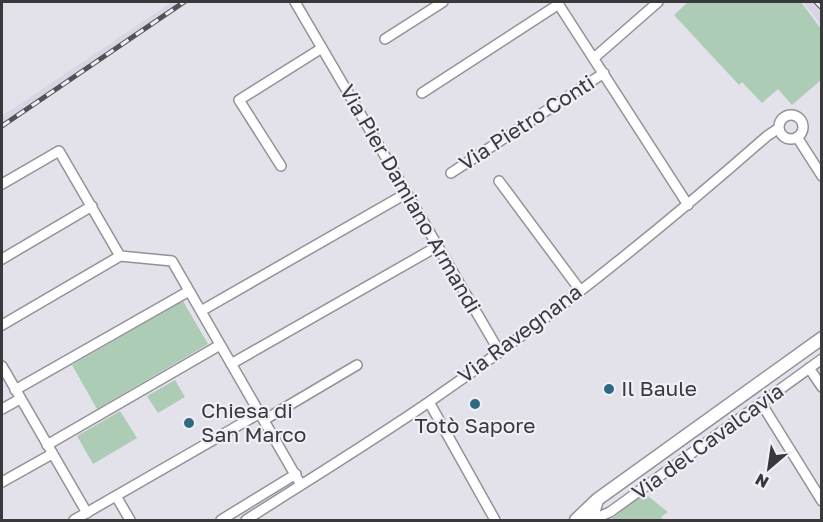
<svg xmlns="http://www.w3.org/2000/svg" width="823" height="522" font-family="'Golos Text',sans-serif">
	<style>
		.built { fill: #d9d5e4 }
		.green { fill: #adccb6 }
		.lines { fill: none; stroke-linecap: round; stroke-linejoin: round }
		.minor-casing { stroke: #939299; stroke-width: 12 }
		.major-casing { stroke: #939299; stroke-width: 15 }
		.minor { stroke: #fff; stroke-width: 9 }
		.major { stroke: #fff; stroke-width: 12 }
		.rail-casing { stroke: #525155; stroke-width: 5 }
		.rail { stroke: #f0eef6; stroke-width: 3; stroke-dasharray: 9; stroke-linecap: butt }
		.poi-dot { fill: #2e6a82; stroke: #f0eef6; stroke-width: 2 }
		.labels { text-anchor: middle; stroke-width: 4.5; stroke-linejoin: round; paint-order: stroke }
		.street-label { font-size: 21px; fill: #39383b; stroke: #f0eef6 }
		.poi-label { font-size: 21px; fill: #39383b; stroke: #f0eef6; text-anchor: start }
	</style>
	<rect width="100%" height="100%" fill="#e3e1e9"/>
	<path class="built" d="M 172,2 L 190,2 L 2,128 L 2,116 Z
		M 803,2 L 821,2 L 821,26 L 815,17 Z"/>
	<path class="green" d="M 688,2 L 801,2 L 821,29 L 821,80 L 792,105 L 778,89 L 762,103 L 742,82 L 739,85 L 674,15 Z
		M 183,301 L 208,344 L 97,409 L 72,365 Z
		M 175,380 L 185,397 L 158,413 L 147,396 Z
		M 120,411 L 137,438 L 93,464 L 77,436 Z
		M 644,493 L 668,512 L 661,517 L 663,520 L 610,520 Z"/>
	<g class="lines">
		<defs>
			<path id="minor" d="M 295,2 L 499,351
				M 557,2 L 688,205
				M 385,39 L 443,2
				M 594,58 L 658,2
				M 422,93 L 559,4
				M779 127a12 12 0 1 1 24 0a12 12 0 1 1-24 0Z
				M 797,137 L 822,176
				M 281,166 L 239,100 L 322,48
				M 451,173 L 604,73
				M 499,181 L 580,290
				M 2,184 L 59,151 L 120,256 L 172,261 L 301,485
				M 2,259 L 92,206
				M 201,311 L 407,193
				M 2,325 L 120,256
				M 231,364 L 438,246
				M 2,366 L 87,513
				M 809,368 L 822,387
				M 15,390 L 189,291
				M 429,402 L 495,520
				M 761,403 L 822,501
				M 2,409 L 20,399
				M 264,420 L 357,365
				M 47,445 L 220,345
				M 2,482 L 52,454
				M 116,496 L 130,520
				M 74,520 L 260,413
				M 221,520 L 296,474
				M 246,520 C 307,481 369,443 429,402 C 547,321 660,230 767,136 L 779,128
				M 592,520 L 610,512 L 822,359"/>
			<path id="major" d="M 576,520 L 598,499 L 822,338
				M 591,520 L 597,500"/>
		</defs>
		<use href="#minor" class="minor-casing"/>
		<use href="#major" class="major-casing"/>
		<use href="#minor" class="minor"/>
		<use href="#major" class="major"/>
		<defs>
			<path id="rail" d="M 816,2 L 822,8
				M 2,126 L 184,2"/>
		</defs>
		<use href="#rail" class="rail-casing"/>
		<use href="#rail" class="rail"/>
	</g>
	<g class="poi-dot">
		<circle cx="609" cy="389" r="6"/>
		<circle cx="475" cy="404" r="6"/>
		<circle cx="189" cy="423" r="6"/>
	</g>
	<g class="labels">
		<g class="street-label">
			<text transform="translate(527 123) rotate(-33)" y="7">Via Pietro Conti</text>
			<text transform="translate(410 199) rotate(60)" y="7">Via Pier Damiano Armandi</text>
			<text transform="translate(520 334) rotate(-37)" y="7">Via Ravegnana</text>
			<text transform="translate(708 442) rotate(-36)" y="7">Via del Cavalcavia</text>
		</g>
		<g class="poi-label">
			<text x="621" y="396">Il Baule</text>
			<text x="201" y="418">Chiesa di<tspan x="201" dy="24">San Marco</tspan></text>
			<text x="475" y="433" text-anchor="middle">Totò Sapore</text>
		</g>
	</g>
	<rect width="823" height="522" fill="none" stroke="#39383b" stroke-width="6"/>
	<g transform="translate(769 468) rotate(209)" stroke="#f0eef6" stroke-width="4.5" paint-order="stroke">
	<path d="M0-4.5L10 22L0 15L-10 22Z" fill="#39383b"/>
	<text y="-9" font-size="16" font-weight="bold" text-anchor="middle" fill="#39383b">N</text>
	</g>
</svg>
